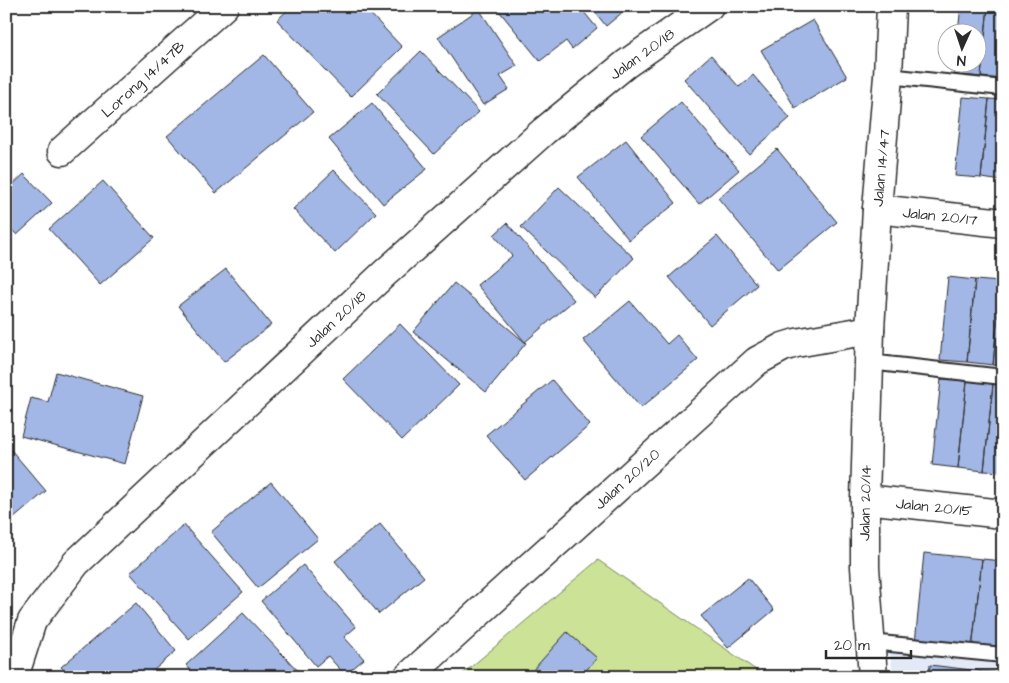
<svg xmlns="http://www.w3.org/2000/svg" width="1009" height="683" font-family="'Architects Daughter',sans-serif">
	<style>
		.built { fill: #e3e9f7 }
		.green { fill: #cbe297; stroke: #7b8661 }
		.building { fill: #a2b7e5; stroke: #2b2b2b }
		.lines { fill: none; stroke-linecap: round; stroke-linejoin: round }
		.lane-casing { stroke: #2b2b2b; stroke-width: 18 }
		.street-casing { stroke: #2b2b2b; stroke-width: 31 }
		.secondary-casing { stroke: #2b2b2b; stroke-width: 31 }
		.lane { stroke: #fff; stroke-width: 14 }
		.street { stroke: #fff; stroke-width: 28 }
		.secondary { stroke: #fff; stroke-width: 28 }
		.labels { text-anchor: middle; stroke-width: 4.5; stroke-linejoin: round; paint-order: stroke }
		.street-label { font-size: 15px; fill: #2b2b2b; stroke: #fff }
	</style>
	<rect width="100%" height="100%" fill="#fff"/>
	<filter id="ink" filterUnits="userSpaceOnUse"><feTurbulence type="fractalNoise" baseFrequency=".02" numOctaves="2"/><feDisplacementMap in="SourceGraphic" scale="10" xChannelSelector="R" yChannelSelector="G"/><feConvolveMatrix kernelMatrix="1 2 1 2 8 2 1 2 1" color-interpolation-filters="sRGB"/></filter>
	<g filter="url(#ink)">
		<path class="built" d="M 889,652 L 1003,664 L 1003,677 L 894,677 Z"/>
		<path class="green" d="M 598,560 L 766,677 L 459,677 Z"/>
		<path class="building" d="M 292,6 L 363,6 L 402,47 L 351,97 L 277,20 Z
			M 495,6 L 579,6 L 597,28 L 572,49 L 566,41 L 540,61 Z
			M 590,6 L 630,6 L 606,26 Z
			M 961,6 L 988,6 L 981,77 L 954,74 L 955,62 L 976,62 L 976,32 L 958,32 Z
			M 988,6 L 1003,6 L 1003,79 L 981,77 Z
			M 479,9 L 517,66 L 500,76 L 509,89 L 483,105 L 438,37 Z
			M 813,20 L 847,77 L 795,108 L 761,50 Z
			M 421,51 L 479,112 L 434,154 L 377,94 Z
			M 264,55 L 313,112 L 216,193 L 167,136 Z
			M 711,55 L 739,87 L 753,75 L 790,118 L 749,154 L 684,79 Z
			M 963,97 L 989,99 L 981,178 L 955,176 Z
			M 989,99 L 1003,100 L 1003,181 L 981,178 Z
			M 681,102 L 739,170 L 699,204 L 641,136 Z
			M 372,103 L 427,169 L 383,204 L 329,139 Z
			M 626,140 L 676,203 L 629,240 L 578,177 Z
			M 777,149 L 837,222 L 778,270 L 718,198 Z
			M 334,170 L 376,213 L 335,253 L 293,209 Z
			M 24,174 L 52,203 L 17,235 L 6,224 L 6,191 Z
			M 103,181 L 154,238 L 100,285 L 49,229 Z
			M 559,187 L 634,258 L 595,298 L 521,227 Z
			M 507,223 L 574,300 L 525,342 L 477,285 L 512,256 L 494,235 Z
			M 717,236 L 757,285 L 710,325 L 669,277 Z
			M 226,269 L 271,325 L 224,362 L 178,306 Z
			M 948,277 L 975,280 L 967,362 L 940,360 Z
			M 975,280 L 1001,282 L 993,365 L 967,362 Z
			M 1001,282 L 1003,283 L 1003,366 L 993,365 Z
			M 454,283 L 526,343 L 486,392 L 413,332 Z
			M 630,301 L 667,344 L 677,335 L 698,360 L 641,408 L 583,340 Z
			M 400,324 L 459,385 L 402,440 L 343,379 Z
			M 56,372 L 143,396 L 125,464 L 21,436 L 31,398 L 48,402 Z
			M 941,379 L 967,381 L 958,468 L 932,465 Z
			M 552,380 L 590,425 L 525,480 L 486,435 Z
			M 967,381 L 993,384 L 984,471 L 958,468 Z
			M 993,384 L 1003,385 L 1003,472 L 984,471 Z
			M 6,444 L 46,491 L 6,525 Z
			M 271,482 L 318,539 L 258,588 L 211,532 Z
			M 380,524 L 424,577 L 379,614 L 335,561 Z
			M 184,525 L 243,592 L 189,639 L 130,573 Z
			M 924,553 L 982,559 L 972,649 L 915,643 Z
			M 982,559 L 1003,561 L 1003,605 L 998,651 L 972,649 Z
			M 303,565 L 356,627 L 344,637 L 364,659 L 345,675 L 328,656 L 316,666 L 261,601 Z
			M 748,578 L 774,610 L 728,648 L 701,616 Z
			M 136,603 L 176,651 L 146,677 L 70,677 L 61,667 Z
			M 1003,605 L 1003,652 L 998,651 Z
			M 243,613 L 303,676 L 228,677 L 225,673 L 221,677 L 197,677 L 186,665 Z
			M 567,632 L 597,658 L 580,677 L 541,677 L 533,670 Z
			M 930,665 L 980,671 L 979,677 L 929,677 Z
			M 980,671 L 1003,673 L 1003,677 L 979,677 Z"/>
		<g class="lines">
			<defs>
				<path id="lane" d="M 888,76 L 1003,88
					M 869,362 L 1003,377
					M 870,642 L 1003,655"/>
				<path id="street" d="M 62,151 L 224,6
					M 877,209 L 1003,223
					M 865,499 L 1003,514
					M 14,677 L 32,621 L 76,563 L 385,273 L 544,131 L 626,64 L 709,6
					M 408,677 L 757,361 L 783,347 L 796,343 L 870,330"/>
				<path id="secondary" d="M 873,677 L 865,567 L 865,499 L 870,330 L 877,209 L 888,76 L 891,6"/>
			</defs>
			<use href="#lane" class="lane-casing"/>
			<use href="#street" class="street-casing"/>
			<use href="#secondary" class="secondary-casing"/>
			<use href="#lane" class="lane"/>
			<use href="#street" class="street"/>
			<use href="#secondary" class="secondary"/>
		</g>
	</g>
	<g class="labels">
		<g class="street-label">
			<text transform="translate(642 54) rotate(-36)" y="5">Jalan 20/18</text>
			<text transform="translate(143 79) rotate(-42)" y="5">Lorong 14/47B</text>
			<text transform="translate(881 168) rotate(-85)" y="5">Jalan 14/47</text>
			<text transform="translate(940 216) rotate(6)" y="5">Jalan 20/17</text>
			<text transform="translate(336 319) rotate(-43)" y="5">Jalan 20/18</text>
			<text transform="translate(627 479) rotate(-42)" y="5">Jalan 20/20</text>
			<text transform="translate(865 503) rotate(-89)" y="5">Jalan 20/14</text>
			<text transform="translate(934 507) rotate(6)" y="5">Jalan 20/15</text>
		</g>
	</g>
	<rect width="1009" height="683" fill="none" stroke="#fff" stroke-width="25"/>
	<rect x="12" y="12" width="984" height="658" fill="none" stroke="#2b2b2b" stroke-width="2" filter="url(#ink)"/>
	<g transform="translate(962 48) rotate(183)"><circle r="24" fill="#ffffff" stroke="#aaaaaa"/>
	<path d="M0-4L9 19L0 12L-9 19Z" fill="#2b2b2b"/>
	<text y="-8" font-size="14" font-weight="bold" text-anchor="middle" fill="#2b2b2b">N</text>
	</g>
	<path d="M826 650v8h85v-8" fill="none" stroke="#2b2b2b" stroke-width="2.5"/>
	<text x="834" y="650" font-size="15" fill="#2b2b2b" stroke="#ffffff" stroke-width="4" paint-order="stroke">20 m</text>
</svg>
